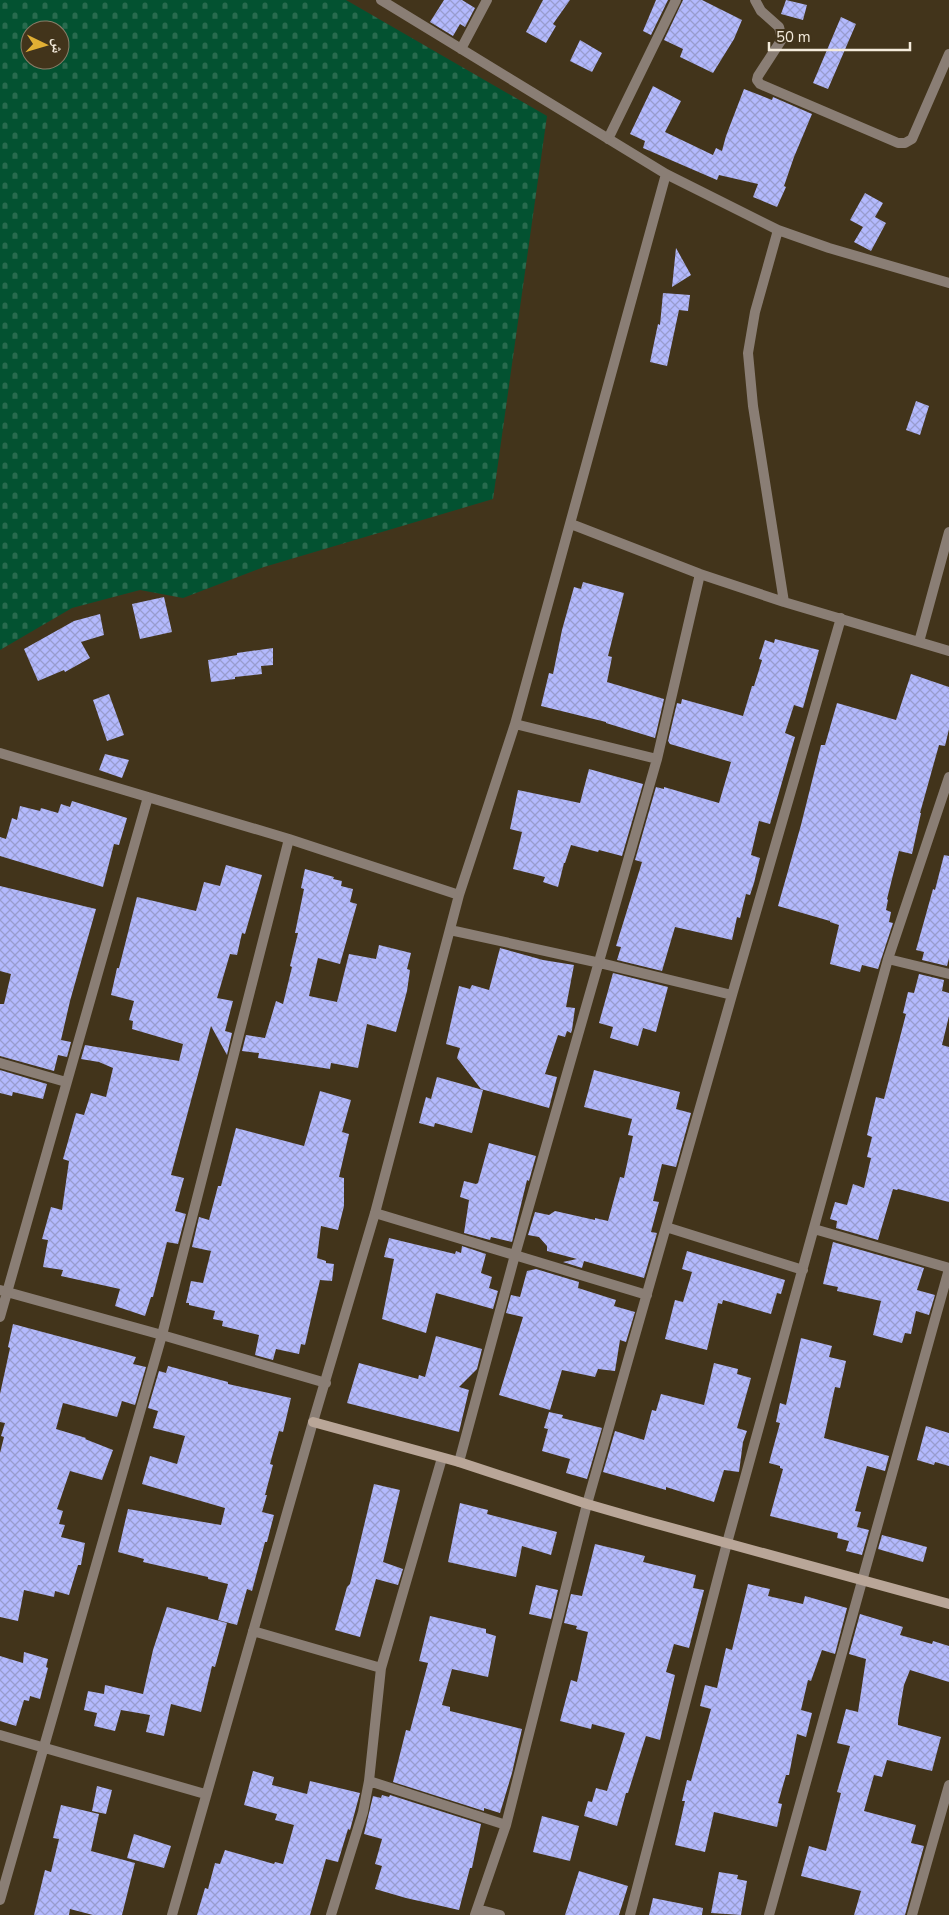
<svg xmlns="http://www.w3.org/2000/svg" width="949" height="1915" font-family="'Nunito Sans','Noto Naskh Arabic',sans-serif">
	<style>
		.cemetery { fill: url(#cemetery-stones); fill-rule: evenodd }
		.building { fill: url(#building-cross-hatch) }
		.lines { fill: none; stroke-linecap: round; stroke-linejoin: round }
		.street { stroke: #8a7e75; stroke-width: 10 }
		.secondary { stroke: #b9a698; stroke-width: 10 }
	</style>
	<defs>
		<pattern id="cemetery-stones" width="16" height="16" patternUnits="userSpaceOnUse" patternTransform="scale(1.25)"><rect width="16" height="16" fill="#035231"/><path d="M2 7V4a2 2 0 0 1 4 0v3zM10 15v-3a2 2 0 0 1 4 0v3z" fill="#286b4e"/></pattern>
		<pattern id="building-cross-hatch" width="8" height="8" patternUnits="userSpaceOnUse" patternTransform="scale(1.25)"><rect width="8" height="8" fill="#b3b9fd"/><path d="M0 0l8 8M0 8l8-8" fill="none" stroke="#989cce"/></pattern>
	</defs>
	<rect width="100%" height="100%" fill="#42341b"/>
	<path class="cemetery" d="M 0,0 L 346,0 L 547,116 L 493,499 L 264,567 L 183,598 L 140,590 L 72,608 L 0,650 ZM 30,30 L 60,30 L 60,60 L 30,60 Z"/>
	<path class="building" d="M 444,0 L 462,0 L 475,8 L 465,27 L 460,24 L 453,36 L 430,22 Z
		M 543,0 L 570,0 L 553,24 L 556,26 L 546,43 L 526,32 Z
		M 656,0 L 668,0 L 651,35 L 643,31 Z
		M 683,0 L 702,0 L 742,20 L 734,39 L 713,73 L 680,57 L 683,49 L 664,40 Z
		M 786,0 L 807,5 L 803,20 L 781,14 Z
		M 841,17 L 856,24 L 828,89 L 813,83 Z
		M 580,40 L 602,53 L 592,72 L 570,61 Z
		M 653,86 L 681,101 L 665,132 L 713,155 L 716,148 L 722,151 L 726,136 L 744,89 L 772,100 L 773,97 L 812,114 L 794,157 L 784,186 L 786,187 L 777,207 L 753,197 L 758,184 L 719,175 L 717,180 L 643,148 L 645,141 L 630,134 Z
		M 865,193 L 883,203 L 875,217 L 886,223 L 871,251 L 854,242 L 863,227 L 850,220 Z
		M 676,248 L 691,275 L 672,287 Z
		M 663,293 L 690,295 L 688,311 L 679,310 L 667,366 L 650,362 L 658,324 L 660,325 Z
		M 916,401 L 929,406 L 920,435 L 906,430 Z
		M 583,582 L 624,593 L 608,656 L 612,657 L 607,682 L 664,699 L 655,738 L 606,723 L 606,722 L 541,706 L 549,673 L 553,674 L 562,630 L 574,587 L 581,589 Z
		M 164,597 L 172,632 L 140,639 L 132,604 Z
		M 100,614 L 104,635 L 81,642 L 90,658 L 65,672 L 64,670 L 38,681 L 24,649 L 74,621 Z
		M 775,639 L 819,650 L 803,708 L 794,705 L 785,733 L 795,737 L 770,824 L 759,821 L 751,855 L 760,858 L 754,883 L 750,895 L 746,894 L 740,918 L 737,917 L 732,940 L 675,927 L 662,971 L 617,960 L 621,947 L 616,946 L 642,862 L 635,860 L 656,787 L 664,789 L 664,787 L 719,803 L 731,762 L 670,744 L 668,741 L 677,703 L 681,704 L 682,699 L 743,716 L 752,686 L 754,686 L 762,660 L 759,659 L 765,640 L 774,643 Z
		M 273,648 L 273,665 L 261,666 L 262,674 L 235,677 L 235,679 L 211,682 L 208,660 L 237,655 L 237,653 Z
		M 911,674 L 949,687 L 949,729 L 945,746 L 939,745 L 920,813 L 921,813 L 912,854 L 899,851 L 887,899 L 888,900 L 886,910 L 891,912 L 889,922 L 893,923 L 878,969 L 862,965 L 860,972 L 830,964 L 839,925 L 830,922 L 830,921 L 778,906 L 801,825 L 821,745 L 825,745 L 837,703 L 896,720 Z
		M 109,694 L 124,735 L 107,741 L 93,700 Z
		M 105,754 L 129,760 L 122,778 L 99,770 Z
		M 589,769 L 643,784 L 622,856 L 599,850 L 598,852 L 571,845 L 565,863 L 564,863 L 558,887 L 543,882 L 545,877 L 513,869 L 522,832 L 510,829 L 518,790 L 580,803 Z
		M 72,801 L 127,818 L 119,845 L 114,844 L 103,887 L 0,856 L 0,837 L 6,839 L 12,818 L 17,820 L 20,806 L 40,811 L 41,808 L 58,813 L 61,804 L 70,807 Z
		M 944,855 L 949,856 L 949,958 L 947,966 L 922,960 L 924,952 L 916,950 L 933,889 L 935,890 Z
		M 226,865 L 262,875 L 245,934 L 242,933 L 237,955 L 230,954 L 217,998 L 233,1001 L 225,1031 L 232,1033 L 227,1055 L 211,1026 L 171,1175 L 184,1178 L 175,1211 L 186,1214 L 178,1244 L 167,1242 L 153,1297 L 151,1297 L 145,1316 L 115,1306 L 120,1289 L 61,1276 L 63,1270 L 43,1267 L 48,1240 L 42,1239 L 51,1207 L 62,1210 L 69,1161 L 63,1159 L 76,1113 L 84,1115 L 91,1093 L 106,1097 L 113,1068 L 99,1062 L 81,1059 L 85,1045 L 179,1061 L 183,1044 L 132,1029 L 133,1021 L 129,1020 L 134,1001 L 111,995 L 117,968 L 119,968 L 137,897 L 196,911 L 204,882 L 220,886 Z
		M 305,869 L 334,877 L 333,879 L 342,881 L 341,886 L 353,889 L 350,902 L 357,904 L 340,964 L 318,958 L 309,996 L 337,1002 L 349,954 L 376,959 L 379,945 L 411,953 L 407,969 L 410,970 L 407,991 L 396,1032 L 367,1024 L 358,1068 L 331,1063 L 330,1069 L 258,1058 L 259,1053 L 242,1051 L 246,1035 L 265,1038 L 276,1001 L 283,1004 L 292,967 L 290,966 L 298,933 L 295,933 L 304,889 L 301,888 Z
		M 0,886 L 96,909 L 70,1001 L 61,1040 L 71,1042 L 67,1057 L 58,1055 L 54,1071 L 0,1056 L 0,1004 L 4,1004 L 11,974 L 0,971 Z
		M 500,948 L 543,960 L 574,965 L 566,1007 L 575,1008 L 572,1030 L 571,1033 L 567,1031 L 565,1037 L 558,1035 L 545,1074 L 557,1077 L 549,1108 L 481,1089 L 457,1058 L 460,1048 L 446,1044 L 459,986 L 470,989 L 472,985 L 489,990 Z
		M 613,973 L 668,987 L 656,1032 L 643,1028 L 638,1046 L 610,1038 L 613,1027 L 599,1023 Z
		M 919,974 L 944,980 L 942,991 L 949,993 L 949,1016 L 942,1045 L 949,1047 L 949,1202 L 898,1189 L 897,1190 L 893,1189 L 878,1240 L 836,1228 L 837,1221 L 830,1219 L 835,1202 L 847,1205 L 853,1184 L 864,1188 L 871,1158 L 867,1157 L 872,1137 L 867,1135 L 876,1097 L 884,1099 L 906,1014 L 903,1013 L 908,992 L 914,993 Z
		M 0,1070 L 47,1084 L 43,1099 L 13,1092 L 12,1096 L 0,1093 Z
		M 594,1070 L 680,1092 L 676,1109 L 691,1113 L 676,1167 L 662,1164 L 653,1201 L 659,1202 L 651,1232 L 657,1233 L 644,1278 L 584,1261 L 582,1268 L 563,1262 L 577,1259 L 547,1251 L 547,1246 L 539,1237 L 528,1235 L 535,1212 L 549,1215 L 555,1211 L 595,1220 L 595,1218 L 608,1221 L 620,1177 L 624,1178 L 633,1136 L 628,1135 L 632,1119 L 584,1107 Z
		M 437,1077 L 483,1090 L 472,1133 L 435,1123 L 434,1127 L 419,1123 L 426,1097 L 431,1099 Z
		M 320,1091 L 351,1100 L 342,1132 L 349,1134 L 339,1177 L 344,1178 L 344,1206 L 338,1230 L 321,1226 L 317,1258 L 326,1261 L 326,1263 L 334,1264 L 332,1281 L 320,1280 L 305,1345 L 301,1344 L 299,1354 L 276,1349 L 273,1360 L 255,1355 L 259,1335 L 222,1326 L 223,1321 L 213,1319 L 215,1311 L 189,1305 L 189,1303 L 186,1303 L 191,1281 L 203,1283 L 211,1251 L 192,1247 L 199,1217 L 209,1220 L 218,1186 L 221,1186 L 236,1128 L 304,1146 Z
		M 489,1143 L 536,1156 L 529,1181 L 527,1180 L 512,1242 L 491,1237 L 490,1240 L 464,1233 L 469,1200 L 460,1197 L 464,1181 L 476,1184 L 478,1183 Z
		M 389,1238 L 455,1254 L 456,1251 L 461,1253 L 462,1246 L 486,1254 L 481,1273 L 492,1277 L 489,1288 L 498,1291 L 493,1309 L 436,1293 L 426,1333 L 382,1319 L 394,1259 L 384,1257 Z
		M 833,1242 L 924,1268 L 917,1290 L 935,1295 L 929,1315 L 916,1311 L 911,1334 L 905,1333 L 902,1343 L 873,1335 L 881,1301 L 837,1291 L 838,1287 L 823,1284 Z
		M 687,1251 L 785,1280 L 781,1294 L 777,1293 L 771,1314 L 723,1300 L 722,1304 L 718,1303 L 707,1350 L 665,1339 L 675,1300 L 683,1302 L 692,1272 L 682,1269 Z
		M 536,1269 L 579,1282 L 578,1288 L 616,1300 L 614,1306 L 635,1312 L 626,1342 L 620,1340 L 615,1371 L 598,1369 L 595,1377 L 562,1370 L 550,1410 L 499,1395 L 523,1317 L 506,1313 L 511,1295 L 520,1297 L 527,1271 Z
		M 13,1324 L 136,1357 L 133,1364 L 146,1367 L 135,1405 L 122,1401 L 117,1417 L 63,1403 L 56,1429 L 86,1438 L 85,1439 L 113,1450 L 102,1480 L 70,1471 L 57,1509 L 63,1511 L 59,1524 L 65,1525 L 61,1537 L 85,1543 L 81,1565 L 78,1565 L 69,1595 L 55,1591 L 54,1597 L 24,1590 L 18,1621 L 0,1617 L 0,1453 L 4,1437 L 1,1436 L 5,1423 L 0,1422 L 0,1394 L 10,1348 L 8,1347 Z
		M 436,1336 L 482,1349 L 477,1369 L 459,1387 L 469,1390 L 459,1432 L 347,1403 L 359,1363 L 418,1379 L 419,1375 L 425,1377 Z
		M 801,1338 L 832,1346 L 829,1357 L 846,1361 L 840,1388 L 835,1387 L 824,1438 L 889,1456 L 885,1471 L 867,1466 L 855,1511 L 861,1512 L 857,1527 L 869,1530 L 862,1555 L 846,1551 L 849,1541 L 837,1538 L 838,1533 L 770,1516 L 783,1469 L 780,1468 L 780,1466 L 769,1463 L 780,1423 L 776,1422 L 780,1403 L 786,1405 Z
		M 714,1363 L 738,1369 L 737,1374 L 751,1378 L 737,1428 L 747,1431 L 743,1442 L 739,1472 L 724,1470 L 714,1502 L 666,1487 L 666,1490 L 603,1472 L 615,1431 L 644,1440 L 652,1410 L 656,1411 L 661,1394 L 704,1405 Z
		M 168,1366 L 228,1382 L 228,1384 L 291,1398 L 283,1432 L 279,1431 L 270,1464 L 273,1465 L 265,1495 L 267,1495 L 262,1512 L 274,1515 L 267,1542 L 265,1542 L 252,1591 L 247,1589 L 237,1625 L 218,1620 L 228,1584 L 208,1579 L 208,1577 L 143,1562 L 144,1559 L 118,1552 L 128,1509 L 221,1525 L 225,1508 L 142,1484 L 150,1456 L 177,1464 L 185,1436 L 153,1428 L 158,1411 L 148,1408 L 159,1371 L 166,1373 Z
		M 549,1412 L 563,1415 L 562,1418 L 602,1428 L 587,1479 L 566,1473 L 570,1459 L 542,1451 L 548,1429 L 544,1428 Z
		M 926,1426 L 949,1433 L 949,1466 L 935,1462 L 934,1465 L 917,1460 Z
		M 374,1484 L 400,1490 L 383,1562 L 403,1569 L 398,1585 L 376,1579 L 360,1637 L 335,1630 L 347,1587 L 350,1584 Z
		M 460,1503 L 488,1510 L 487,1514 L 557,1532 L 551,1555 L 522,1546 L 516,1577 L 448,1562 Z
		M 882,1535 L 927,1547 L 923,1562 L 878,1549 Z
		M 595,1544 L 645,1556 L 643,1562 L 696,1575 L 693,1588 L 704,1590 L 689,1648 L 674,1644 L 666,1672 L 675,1675 L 660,1740 L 646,1736 L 628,1793 L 626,1793 L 617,1826 L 584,1816 L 588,1801 L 592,1802 L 596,1788 L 607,1791 L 625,1733 L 592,1724 L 591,1729 L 560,1721 L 571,1680 L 577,1682 L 588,1632 L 576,1629 L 577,1626 L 564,1623 L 571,1594 L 582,1596 Z
		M 748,1584 L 770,1589 L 768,1596 L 803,1604 L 805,1596 L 847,1608 L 835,1654 L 822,1650 L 811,1681 L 808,1680 L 801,1710 L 812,1713 L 806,1737 L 797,1734 L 789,1775 L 786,1775 L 778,1803 L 782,1804 L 777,1827 L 714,1812 L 705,1852 L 675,1845 L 685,1801 L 682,1801 L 687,1780 L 691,1781 L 711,1709 L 700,1706 L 705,1685 L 717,1688 L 726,1648 L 732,1650 Z
		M 536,1585 L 558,1590 L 551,1619 L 529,1614 Z
		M 167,1607 L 227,1623 L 215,1667 L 212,1666 L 201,1712 L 171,1704 L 164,1736 L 146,1732 L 150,1715 L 121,1710 L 115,1731 L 94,1726 L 97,1713 L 84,1710 L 88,1691 L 104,1694 L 105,1685 L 143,1694 L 153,1650 Z
		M 860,1614 L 903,1627 L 900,1635 L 932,1644 L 933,1641 L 949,1646 L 949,1682 L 910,1670 L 904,1685 L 898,1720 L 898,1725 L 941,1737 L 932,1771 L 887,1760 L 882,1777 L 874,1775 L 864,1811 L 916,1825 L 911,1843 L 924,1846 L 905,1915 L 854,1915 L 861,1891 L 801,1876 L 809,1846 L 826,1851 L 841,1793 L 837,1792 L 850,1746 L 837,1743 L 846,1709 L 858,1712 L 866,1659 L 849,1654 Z
		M 430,1616 L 486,1629 L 486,1633 L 496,1636 L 488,1677 L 452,1669 L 442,1705 L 450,1707 L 450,1711 L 522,1729 L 512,1773 L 500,1813 L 484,1808 L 484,1811 L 393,1782 L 406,1730 L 410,1731 L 428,1663 L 419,1661 Z
		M 24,1652 L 48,1659 L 46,1667 L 48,1668 L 40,1699 L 30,1696 L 29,1701 L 24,1700 L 16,1726 L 0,1721 L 0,1656 L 23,1663 Z
		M 253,1771 L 274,1777 L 272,1785 L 307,1794 L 310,1781 L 360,1793 L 350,1830 L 348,1829 L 338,1862 L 326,1859 L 310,1915 L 197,1915 L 205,1888 L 208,1889 L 215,1863 L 220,1864 L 225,1850 L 274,1864 L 275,1862 L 283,1864 L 294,1825 L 275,1820 L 277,1814 L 244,1805 Z
		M 97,1786 L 112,1790 L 106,1814 L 92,1811 Z
		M 382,1795 L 389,1797 L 390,1795 L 481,1824 L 472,1868 L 470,1868 L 459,1910 L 406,1898 L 375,1889 L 382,1866 L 375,1864 L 382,1839 L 364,1834 L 373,1796 L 381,1798 Z
		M 61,1805 L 99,1814 L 91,1851 L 135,1863 L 122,1915 L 93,1915 L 70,1909 L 69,1915 L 34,1915 L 45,1870 L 51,1872 L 59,1839 L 53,1838 Z
		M 542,1816 L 579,1826 L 570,1861 L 533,1852 Z
		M 134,1834 L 171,1846 L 164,1868 L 127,1858 Z
		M 579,1871 L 628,1886 L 619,1915 L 565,1915 Z
		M 719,1872 L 738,1875 L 737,1879 L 747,1881 L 741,1915 L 711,1913 Z
		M 653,1898 L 703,1908 L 702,1915 L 649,1915 Z"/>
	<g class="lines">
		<path class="street" d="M 381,0 L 666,174 L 778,230 L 829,248 L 949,283
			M 755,0 L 761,11 L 779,27 L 782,39 L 758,76 L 757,80 L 760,84 L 898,143 L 905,143 L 912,139 L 949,54
			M 461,49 L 487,0
			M 608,139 L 676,0
			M 778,230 L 755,312 L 748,353 L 753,406 L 784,602
			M 571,524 L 700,574 L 784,602 L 949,651
			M 919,642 L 949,532
			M 515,724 L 657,759
			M 0,753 L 289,839 L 459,895
			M 450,930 L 600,963 L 732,995
			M 888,959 L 949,974
			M 0,1063 L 66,1082
			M 375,1213 L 647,1295
			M 666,1227 L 803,1270
			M 814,1229 L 949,1268
			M 0,1290 L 162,1335 L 326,1383
			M 0,1317 L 148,797
			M 459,1462 L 515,1255 L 657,759 L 700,574
			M 253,1631 L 381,1668
			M 0,1735 L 205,1794
			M 369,1781 L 506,1825
			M 0,1900 L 162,1335 L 289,839
			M 477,1909 L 500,1915
			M 172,1915 L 313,1422 L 375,1213 L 459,895 L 515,724 L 666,174
			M 331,1915 L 363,1812 L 369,1781 L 381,1668 L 442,1458
			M 475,1915 L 506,1825 L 587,1504 L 732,995 L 841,618
			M 630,1915 L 727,1543 L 888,959 L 949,777
			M 769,1915 L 949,1269
			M 912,1915 L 949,1785"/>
		<path class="secondary" d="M 313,1422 L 459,1462 L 587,1504 L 646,1521 L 949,1604"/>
	</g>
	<g transform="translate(45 45) rotate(95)"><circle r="24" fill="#42341b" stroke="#897d68"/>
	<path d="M0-4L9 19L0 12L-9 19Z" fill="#e1af34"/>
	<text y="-8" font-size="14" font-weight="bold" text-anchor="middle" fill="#f4ebdc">ش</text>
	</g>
	<path d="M769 42v8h141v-8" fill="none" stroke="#f4ebdc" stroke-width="2.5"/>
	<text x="776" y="42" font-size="15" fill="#f4ebdc" stroke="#42341b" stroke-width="4" paint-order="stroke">50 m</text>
</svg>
